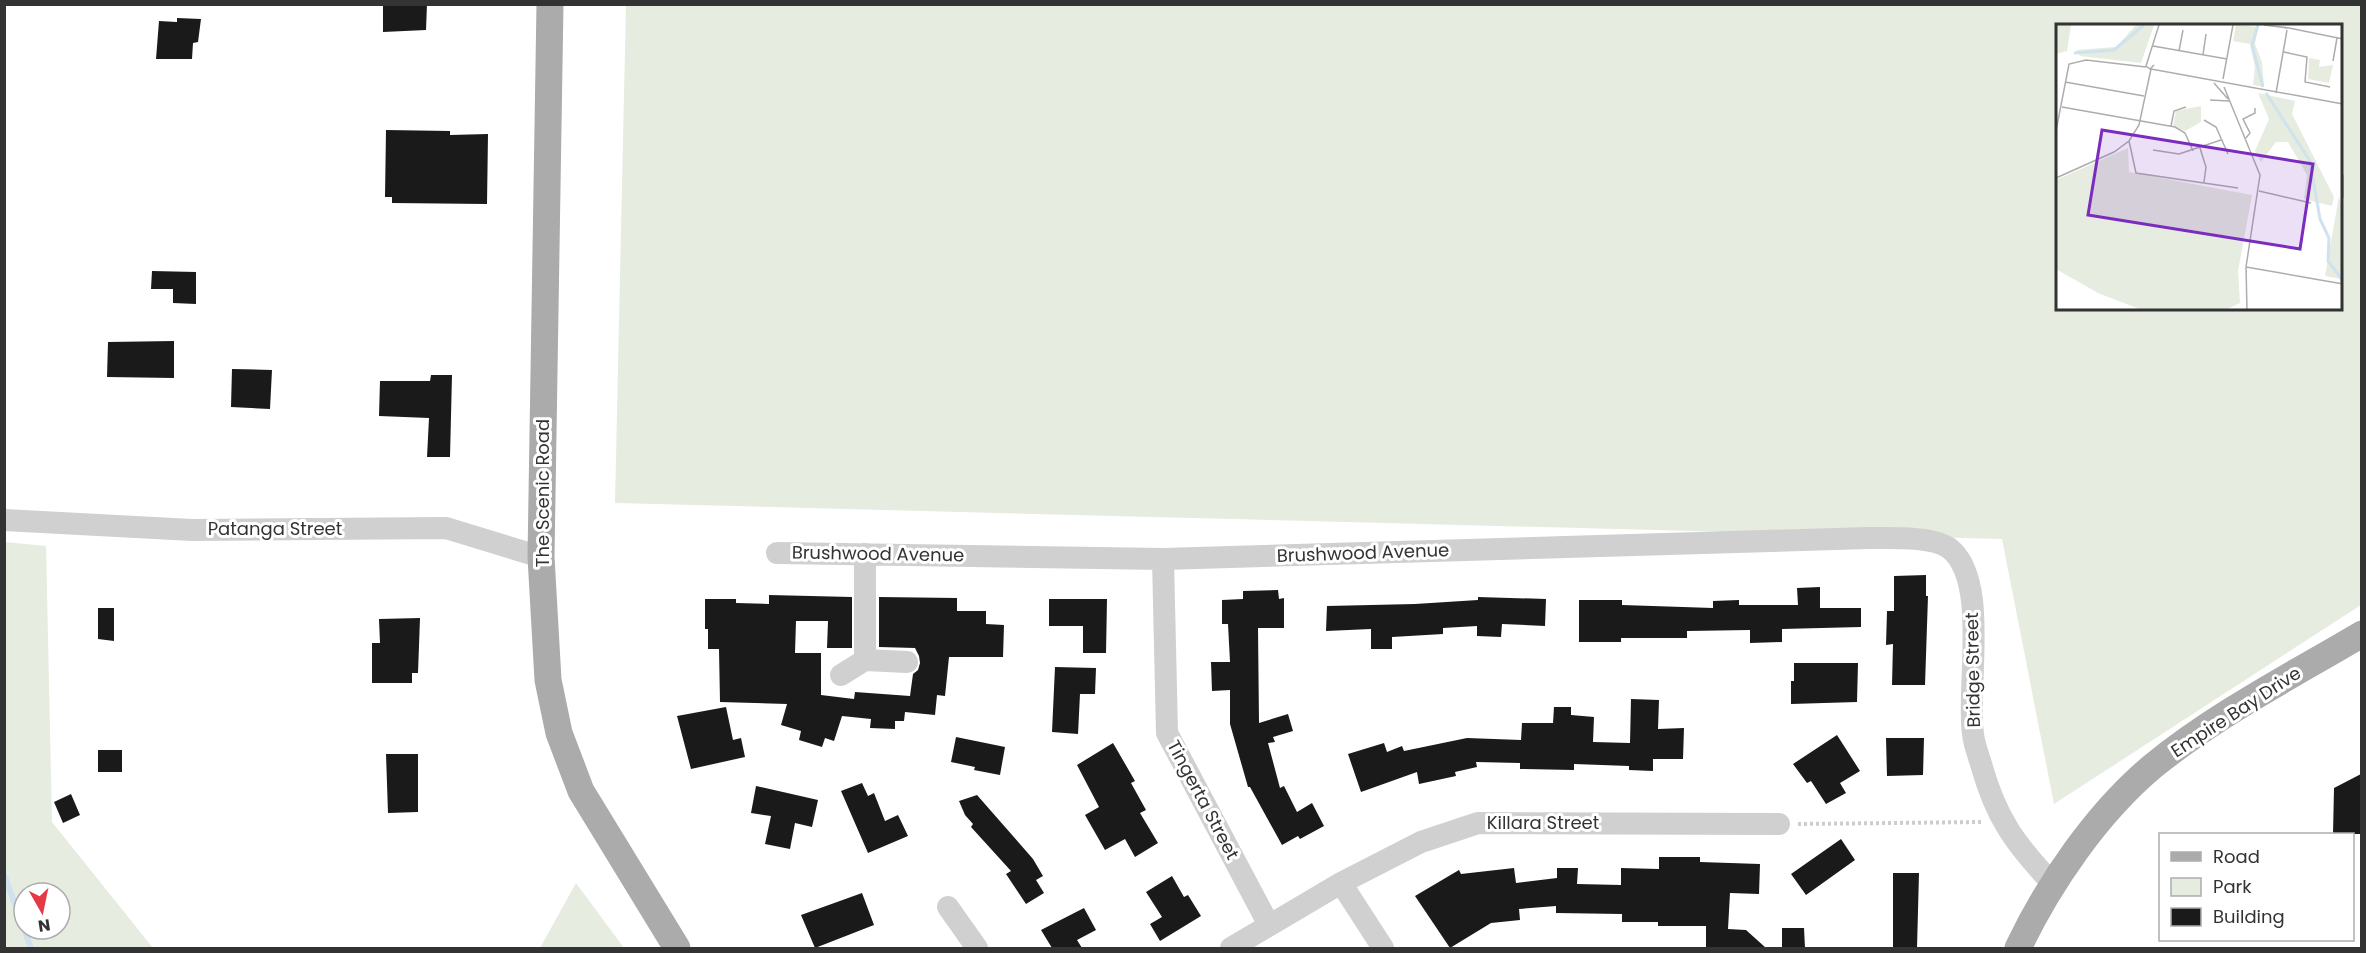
<svg xmlns="http://www.w3.org/2000/svg" width="2366" height="953" font-family="Poppins,sans-serif">
	<style>
		.green { fill: #e6ecdf; fill-rule: evenodd }
		.lines { fill: none; stroke-linecap: round; stroke-linejoin: round }
		.stream { stroke: #cfe2ee; stroke-width: 6 }
		.building { fill: #1a1a1a }
		.path { stroke: #cdcdcd; stroke-width: 4; stroke-dasharray: 3 3; stroke-linecap: butt }
		.minor { stroke: #d0d0d0; stroke-width: 22 }
		.major { stroke: #ababab; stroke-width: 27 }
		.labels { text-anchor: middle; stroke-width: 6; stroke-linejoin: round; paint-order: stroke }
		.street-label { font-size: 18px; fill: #333; stroke: #fff }
		.inset-river { fill: none; stroke: #cfe2ee; stroke-width: 3 }
		.inset-road { fill: none; stroke: #adadad; stroke-width: 1.5 }
		.view { fill: #7b2cbf; fill-opacity: 0.15; stroke: #7b2cbf; stroke-width: 3 }
		.inset-edge { fill: none; stroke: #333; stroke-width: 3 }
	</style>
	<rect width="100%" height="100%" fill="#fff"/>
	<path class="green" d="M 626,5 L 2361,5 L 2361,605 L 2054,804 L 2002,539 L 615,503 ZM 2057,26 L 2340,26 L 2340,309 L 2057,309 Z
		M 5,542 L 46,546 L 52,822 L 153,948 L 5,948 ZM 24,893 L 60,893 L 60,929 L 24,929 Z
		M 576,883 L 624,948 L 540,948 Z"/>
	<g class="lines">
		<path class="stream" d="M 4,875 L 24,928
			M 24,929 L 31,948"/>
	</g>
	<path class="building" d="M 383,4 L 427,4 L 426,30 L 383,32 Z
		M 177,18 L 201,19 L 198,42 L 193,43 L 192,59 L 156,59 L 159,21 L 177,22 Z
		M 386,130 L 450,131 L 450,135 L 488,134 L 487,204 L 392,203 L 392,197 L 385,197 Z
		M 152,271 L 196,272 L 196,304 L 173,303 L 173,289 L 151,289 Z
		M 174,341 L 174,378 L 107,377 L 108,342 Z
		M 232,369 L 272,370 L 270,409 L 231,407 Z
		M 431,375 L 452,375 L 450,457 L 427,457 L 429,418 L 379,416 L 380,381 L 430,381 Z
		M 1926,575 L 1926,596 L 1928,596 L 1925,685 L 1892,685 L 1893,644 L 1886,645 L 1887,611 L 1894,611 L 1894,576 Z
		M 1820,587 L 1820,608 L 1861,608 L 1861,627 L 1782,629 L 1782,642 L 1750,643 L 1750,630 L 1687,631 L 1687,638 L 1621,638 L 1621,642 L 1579,642 L 1579,600 L 1622,600 L 1622,605 L 1713,608 L 1713,601 L 1739,600 L 1739,605 L 1798,605 L 1797,588 Z
		M 1278,590 L 1279,599 L 1284,598 L 1284,628 L 1258,628 L 1259,723 L 1288,714 L 1293,731 L 1273,737 L 1275,742 L 1268,743 L 1280,788 L 1284,786 L 1297,812 L 1312,803 L 1324,826 L 1300,839 L 1298,836 L 1282,845 L 1250,787 L 1248,787 L 1230,724 L 1230,690 L 1212,691 L 1211,662 L 1230,662 L 1228,624 L 1222,624 L 1222,600 L 1243,599 L 1243,591 Z
		M 769,595 L 852,597 L 852,648 L 827,648 L 828,621 L 796,621 L 795,653 L 821,653 L 821,695 L 854,699 L 855,692 L 910,696 L 913,674 L 918,670 L 920,663 L 919,656 L 915,648 L 879,647 L 879,597 L 957,598 L 957,611 L 986,611 L 986,624 L 1004,625 L 1003,657 L 949,657 L 945,696 L 937,695 L 935,715 L 905,712 L 904,721 L 895,721 L 895,729 L 870,728 L 871,719 L 842,716 L 834,741 L 825,738 L 822,747 L 799,740 L 801,731 L 781,725 L 787,704 L 720,702 L 719,649 L 708,649 L 708,629 L 705,629 L 705,599 L 736,599 L 736,603 L 769,604 Z
		M 1478,597 L 1546,599 L 1545,626 L 1502,624 L 1501,637 L 1477,636 L 1477,626 L 1443,628 L 1443,634 L 1392,637 L 1392,649 L 1371,649 L 1371,629 L 1326,631 L 1327,606 L 1415,604 L 1478,600 Z
		M 1049,599 L 1107,599 L 1106,653 L 1083,653 L 1083,626 L 1049,626 Z
		M 98,608 L 114,608 L 114,641 L 98,639 Z
		M 420,618 L 418,673 L 412,673 L 412,683 L 372,683 L 372,643 L 380,643 L 379,619 Z
		M 1794,663 L 1858,663 L 1857,702 L 1791,704 L 1791,681 L 1794,681 Z
		M 1055,667 L 1096,668 L 1095,694 L 1080,694 L 1078,734 L 1052,732 Z
		M 1631,699 L 1659,700 L 1658,729 L 1684,728 L 1683,759 L 1653,759 L 1653,771 L 1629,770 L 1629,766 L 1574,764 L 1574,770 L 1520,769 L 1520,763 L 1476,762 L 1477,767 L 1455,772 L 1456,776 L 1419,784 L 1417,772 L 1361,792 L 1348,754 L 1384,743 L 1387,752 L 1402,746 L 1404,751 L 1467,738 L 1521,740 L 1522,723 L 1553,723 L 1554,707 L 1571,707 L 1571,715 L 1594,717 L 1593,742 L 1630,743 Z
		M 726,707 L 733,740 L 741,738 L 745,757 L 691,769 L 677,716 Z
		M 1837,735 L 1860,771 L 1840,783 L 1846,793 L 1826,804 L 1811,781 L 1807,783 L 1793,764 Z
		M 956,737 L 1005,747 L 1000,775 L 974,770 L 975,767 L 951,762 Z
		M 1886,738 L 1924,738 L 1923,775 L 1887,776 Z
		M 1113,743 L 1135,781 L 1131,783 L 1146,810 L 1140,813 L 1158,843 L 1135,857 L 1125,839 L 1105,850 L 1085,815 L 1099,807 L 1077,765 Z
		M 98,750 L 122,750 L 122,772 L 98,772 Z
		M 386,754 L 418,754 L 418,812 L 388,813 Z
		M 2361,774 L 2361,834 L 2333,834 L 2334,788 Z
		M 862,783 L 868,796 L 874,793 L 885,821 L 898,815 L 908,836 L 868,853 L 841,791 Z
		M 756,786 L 818,800 L 812,827 L 795,823 L 790,849 L 765,844 L 771,816 L 751,813 Z
		M 71,794 L 80,815 L 63,823 L 54,802 Z
		M 977,795 L 1033,859 L 1043,876 L 1036,880 L 1044,893 L 1026,904 L 1006,874 L 1011,871 L 971,827 L 973,824 L 965,815 L 959,801 Z
		M 1841,839 L 1855,860 L 1806,895 L 1791,874 Z
		M 1659,857 L 1700,857 L 1700,862 L 1760,864 L 1759,894 L 1730,893 L 1728,929 L 1746,930 L 1766,948 L 1706,948 L 1706,926 L 1658,926 L 1658,922 L 1622,922 L 1622,914 L 1556,913 L 1556,906 L 1519,909 L 1520,920 L 1491,923 L 1450,948 L 1415,896 L 1459,870 L 1461,874 L 1514,868 L 1516,883 L 1557,878 L 1557,868 L 1578,868 L 1577,884 L 1621,885 L 1621,868 L 1659,869 Z
		M 1893,873 L 1919,873 L 1917,948 L 1893,948 Z
		M 1172,876 L 1184,897 L 1188,895 L 1201,916 L 1160,941 L 1150,924 L 1162,917 L 1146,892 Z
		M 862,893 L 874,925 L 815,948 L 801,915 Z
		M 1084,908 L 1096,930 L 1077,940 L 1082,948 L 1052,948 L 1041,930 Z
		M 1782,928 L 1804,928 L 1805,948 L 1782,948 Z"/>
	<g class="lines">
		<path class="path" d="M 1798,824 L 1982,822"/>
		<path class="minor" d="M 4,520 L 192,530 L 446,528 L 541,557
			M 777,553 L 1163,559 L 1868,538 C 1888,538 1932,536 1949,548 C 1990,579 1966,688 1973,734 C 1974,744 1978,754 1981,764 C 1996,818 2015,844 2053,884
			M 865,554 L 865,660 L 907,662
			M 1163,559 L 1167,733 L 1269,925
			M 841,675 L 865,660
			M 1341,883 L 1383,948
			M 948,907 L 977,948
			M 1231,948 L 1341,883 L 1421,842 L 1478,823 L 1779,824"/>
		<path class="major" d="M 550,4 L 541,557 L 548,680 L 559,733 L 581,791 L 677,948
			M 2018,948 C 2049,883 2097,813 2153,766 C 2217,714 2291,676 2362,634"/>
	</g>
	<g class="labels">
		<g class="street-label">
			<text transform="translate(543 493) rotate(-90)" y="6">The Scenic Road</text>
			<text x="275" y="535">Patanga Street</text>
			<text transform="translate(1363 553) rotate(-2)" y="6">Brushwood Avenue</text>
			<text transform="translate(878 554) rotate(1)" y="6">Brushwood Avenue</text>
			<text transform="translate(1973 670) rotate(-91)" y="6">Bridge Street</text>
			<text transform="translate(2236 712) rotate(-33)" y="6">Empire Bay Drive</text>
			<text transform="translate(1203 800) rotate(62)" y="6">Tingerta Street</text>
			<text x="1543" y="829">Killara Street</text>
		</g>
	</g>
	<g transform="translate(2056 24)">
		<rect width="286" height="286" fill="#fff"/>
		<path d="M 0,1 L 15,1 L 11,27 L 0,30 ZM 80,1 L 98,1 L 85,39 L 24,32 L 20,26 L 60,23 ZM 180,1 L 202,3 L 199,20 L 206,38 L 208,63 L 197,61 L 199,43 L 194,20 L 177,17 ZM 253,34 L 264,36 L 263,43 L 277,41 L 273,59 L 252,55 ZM 202,69 L 239,77 L 236,90 L 278,173 L 276,182 L 248,175 L 251,151 L 232,118 L 220,118 L 205,138 L 199,127 L 213,95 ZM 145,82 L 145,98 L 129,107 L 117,102 L 120,87 ZM 72,124 L 73,148 L 196,171 L 182,247 L 184,279 L 169,286 L 86,286 L 42,269 L 0,245 L 0,156 ZM 283,172 L 287,191 L 286,255 L 269,252 Z" fill="#e6ecdf"/>
		<path class="inset-river" d="M 202,1 L 196,21 L 207,63M 18,29 L 58,26 L 88,1M 210,69 L 254,137 L 264,195 L 273,214 L 272,237 L 287,257"/>
		<path class="inset-road" d="M 208,1 L 233,4 L 229,4M 233,4 L 287,15M 97,22 L 171,35M 123,27 L 127,6M 228,28 L 251,33 L 249,58 L 274,63M 147,31 L 150,10M 277,37 L 281,14M 98,41 L 94,45 L 90,42 L 103,1M 95,45 L 287,80M 167,55 L 177,1M 9,58 L 88,72M 158,59 L 172,75M 168,63 L 204,151 L 190,243 L 191,286M 220,69 L 231,6M 154,76 L 173,77M 6,83 L 119,103 L 129,109 L 137,127M 148,96 L 160,103 L 172,130M 115,102 L 118,87 L 130,83M 0,107 L 13,40 L 30,36 L 90,43M 190,114 L 194,109 L 187,95 L 199,89 L 199,84M 73,117 L 80,149 L 182,164M 144,124 L 150,143 L 148,158M 97,126 L 123,130 L 165,116M 287,151 L 287,174M 0,154 L 58,128 L 73,117 L 83,101 L 95,45M 203,167 L 255,179M 190,243 L 287,260"/>
		<path class="view" d="M 46,106 L 257,140 L 244,225 L 32,191 Z"/>
		<rect width="286" height="286" class="inset-edge"/>
	</g>
	<rect width="2366" height="953" fill="none" stroke="#333333" stroke-width="12"/>
	<rect x="2159" y="833" width="195" height="108" fill="#ffffff" stroke="#adadad" stroke-width="1.5"/>
	<rect x="2171" y="852" width="30" height="9" fill="#ababab" stroke="#adadad" stroke-width="1.5"/>
	<text x="2213" y="863" font-size="18" fill="#333333">Road</text>
	<rect x="2171" y="878" width="30" height="18" fill="#e6ecdf" stroke="#adadad" stroke-width="1.5"/>
	<text x="2213" y="893" font-size="18" fill="#333333">Park</text>
	<rect x="2171" y="908" width="30" height="18" fill="#1a1a1a" stroke="#adadad" stroke-width="1.5"/>
	<text x="2213" y="923" font-size="18" fill="#333333">Building</text>
	<g transform="translate(42 911) rotate(171)"><circle r="28" fill="#ffffff" stroke="#adadad" stroke-width="1.5"/>
	<path d="M0-4.5L10 22L0 15L-10 22Z" fill="#e63946"/>
	<text y="-9" font-size="16" font-weight="bold" text-anchor="middle" fill="#333333">N</text>
	</g>
</svg>
